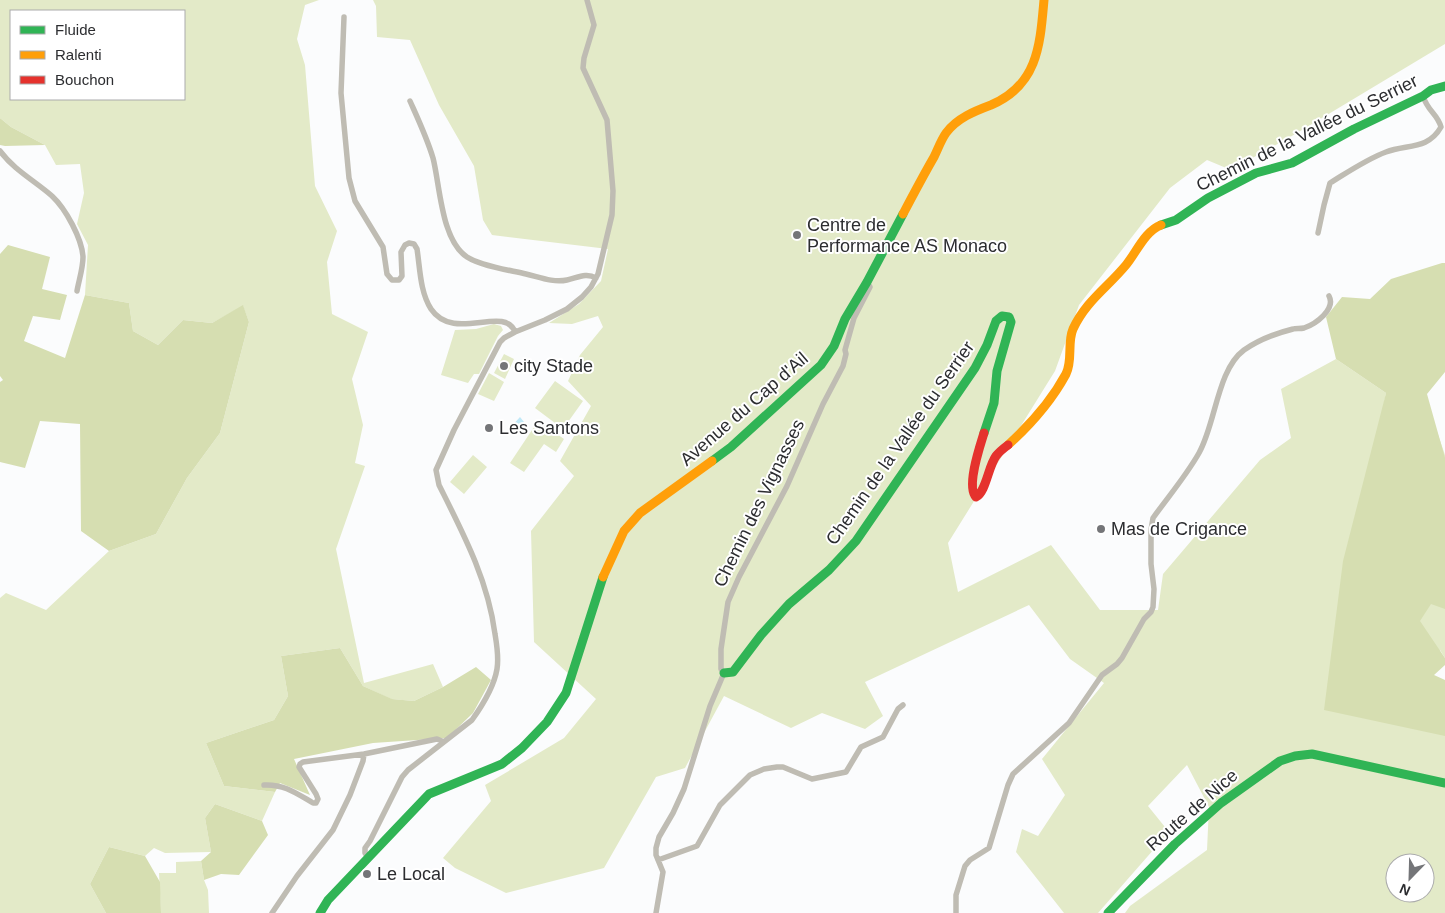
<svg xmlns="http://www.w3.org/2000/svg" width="1445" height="913" font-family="Arial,sans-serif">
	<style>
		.green { fill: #e3eac8; fill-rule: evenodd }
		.forest { fill: #d6deb1 }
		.water { fill: #c0e8f7 }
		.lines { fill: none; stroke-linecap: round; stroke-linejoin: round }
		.street { stroke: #bfbcb3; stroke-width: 5.5 }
		.fast { stroke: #30b455; stroke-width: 9 }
		.slow { stroke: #ff9f0a; stroke-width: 9 }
		.jam { stroke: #e5322d; stroke-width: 9 }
		.poi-dot { fill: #747578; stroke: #fff; stroke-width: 2 }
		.labels { text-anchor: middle; stroke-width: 4; stroke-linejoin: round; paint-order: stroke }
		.street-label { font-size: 18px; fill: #2c2d30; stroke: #fff }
		.poi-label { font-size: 18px; fill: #2c2d30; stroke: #fff; text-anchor: start }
	</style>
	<rect width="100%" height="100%" fill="#fbfcfd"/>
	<path class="green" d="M 0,0 L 319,0 L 305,5 L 297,39 L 305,65 L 315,186 L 337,231 L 327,262 L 332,314 L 368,332 L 352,379 L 363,425 L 355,463 L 365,466 L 336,549 L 364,683 L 433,664 L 443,687 L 414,701 L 391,699 L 363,686 L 340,648 L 281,656 L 288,696 L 274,720 L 206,743 L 224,786 L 275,792 L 262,821 L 215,804 L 205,818 L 211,852 L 165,853 L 154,848 L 145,856 L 109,847 L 90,884 L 106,913 L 0,913 L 0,598 L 6,593 L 46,610 L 109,551 L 156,534 L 187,478 L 220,433 L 249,322 L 243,306 L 212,323 L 183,320 L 158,345 L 133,331 L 129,303 L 85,295 L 88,245 L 77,224 L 84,193 L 80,164 L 56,165 L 45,145 L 11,127 L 0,118 ZM 11,11 L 184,11 L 184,99 L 11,99 Z
		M 373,0 L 1445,0 L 1445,44 L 1297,133 L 1231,170 L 1207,160 L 1170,188 L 1079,305 L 1055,371 L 948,543 L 958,592 L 1051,545 L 1100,610 L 1158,610 L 1163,574 L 1260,460 L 1291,438 L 1281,389 L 1336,359 L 1386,393 L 1383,408 L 1430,411 L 1445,455 L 1445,658 L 1440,650 L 1429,683 L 1445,684 L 1445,913 L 1125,913 L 1130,906 L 1207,850 L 1209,807 L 1187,765 L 1148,806 L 1169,832 L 1098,913 L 1064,913 L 1016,852 L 1022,829 L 1038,836 L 1065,795 L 1042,759 L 1104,683 L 1070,659 L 1029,605 L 865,682 L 883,716 L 865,729 L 822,713 L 791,728 L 724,696 L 685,768 L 656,777 L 604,868 L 506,893 L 455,868 L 443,858 L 491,801 L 485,785 L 564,738 L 596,699 L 534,642 L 531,531 L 574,476 L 560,461 L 591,406 L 568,381 L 580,355 L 603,327 L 598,316 L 572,324 L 549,323 L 579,304 L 601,281 L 608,249 L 492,235 L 483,220 L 474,166 L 439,105 L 410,40 L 377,37 L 376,6 ZM 1395,863 L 1425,863 L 1425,893 L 1395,893 Z
		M 494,324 L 501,326 L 503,330 L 498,336 L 479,374 L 474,374 L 468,383 L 441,375 L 455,330 L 476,329 Z
		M 504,354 L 514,359 L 505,379 L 494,373 Z
		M 489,373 L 504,382 L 494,401 L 478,394 Z
		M 555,381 L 583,401 L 563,429 L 535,408 Z
		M 538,421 L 564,439 L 556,452 L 544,444 L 524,472 L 510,463 Z
		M 473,455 L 487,467 L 464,494 L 450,482 Z
		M 201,861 L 204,880 L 208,890 L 209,913 L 161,913 L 159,873 L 176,873 L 176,862 Z"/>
	<path class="forest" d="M 0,118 L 11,127 L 45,145 L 5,146 L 0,145 Z
		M 8,245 L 50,257 L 42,289 L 67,295 L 60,320 L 33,316 L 24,341 L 65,358 L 85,295 L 129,303 L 133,331 L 158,345 L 183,320 L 212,323 L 243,305 L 249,322 L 220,433 L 187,478 L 156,534 L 109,551 L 81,531 L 80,424 L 40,421 L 25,468 L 0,462 L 0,382 L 3,380 L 0,376 L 0,254 Z
		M 1442,263 L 1445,263 L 1445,372 L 1427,394 L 1445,458 L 1445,609 L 1431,604 L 1420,621 L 1445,658 L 1445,665 L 1434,675 L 1445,680 L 1445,736 L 1324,710 L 1343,561 L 1386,393 L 1336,359 L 1326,317 L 1342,297 L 1370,299 L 1391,279 Z
		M 340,648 L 363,686 L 392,699 L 414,701 L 443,687 L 476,667 L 491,680 L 473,713 L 447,738 L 373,743 L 294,759 L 310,795 L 280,783 L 275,792 L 224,786 L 206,743 L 274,720 L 288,696 L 281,656 Z
		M 215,804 L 262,821 L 268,835 L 239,875 L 221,874 L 204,880 L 201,861 L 211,852 L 205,818 Z
		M 109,847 L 145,856 L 160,882 L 161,913 L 106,913 L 90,884 Z"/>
	<path class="water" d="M 520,417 L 524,422 C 525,433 515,439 510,428 Z"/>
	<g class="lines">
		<path class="street" d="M 344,17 L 341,93 L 349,178 L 355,201 L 383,247 L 387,274 L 392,280 L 399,280 L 402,276 L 401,252 L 405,245 L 409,243 L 414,244 L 417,249 C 420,268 420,292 431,309 C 454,343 504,304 515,332
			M 410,101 C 418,119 427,138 433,158 C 440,185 441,240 467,257 C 481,266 509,270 526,274 C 539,277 553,283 567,280 C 577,278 586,272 596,278
			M 0,151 C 14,170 35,181 52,196 C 66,209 82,239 83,257 C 83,268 79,280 77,291
			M 1318,233 L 1324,205 L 1330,183 C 1348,172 1367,159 1386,152 C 1407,144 1428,150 1441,127 C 1437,113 1428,112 1423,96
			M 264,785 C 284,784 296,793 313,803 L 316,803 L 318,799 L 316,794 L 299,767 L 300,764 L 303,762 L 364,754 L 437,739 L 444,742
			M 368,857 L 365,853 L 365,848 L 370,841 L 402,777 L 408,770 L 472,720 C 482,706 494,687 497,669 C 499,657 497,646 495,634 C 488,580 463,533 439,485 L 436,470 L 454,430 L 500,342 L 504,338 L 515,332 L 545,320 L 567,309 L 582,297 L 591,287 L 598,274 L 612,215 L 613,191 L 607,120 L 583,68 L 584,58 L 594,25 L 587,0
			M 658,860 L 697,846 L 720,805 L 750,775 L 764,769 L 777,767 L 783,767 L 812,779 L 846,772 L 861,747 L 883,737 L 898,709 L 903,705
			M 272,913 L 297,876 L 333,830 L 350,795 L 363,761 L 364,754
			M 656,913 L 663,872 L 656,855 L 656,848 L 659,837 L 673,813 L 684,789 L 710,706 L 724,673 L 721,669 L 721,649 L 728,602 L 739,577 L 787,486 L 823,404 L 843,366 L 846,354 L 845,350 L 854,318 L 870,287 L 867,282
			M 956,913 L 956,895 L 965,866 L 970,860 L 989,848 L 1008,785 L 1013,774 L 1069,723 L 1102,675 L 1117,664 L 1122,658 L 1144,619 L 1151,612 L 1153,607 L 1154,589 L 1151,564 L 1151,530 L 1153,518 C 1168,497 1186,476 1199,453 C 1216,423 1217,370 1244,350 C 1257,341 1277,333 1293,329 C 1296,328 1300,329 1304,328 C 1316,324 1336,309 1329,296"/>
		<path class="fast" d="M 1161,225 L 1176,220 L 1208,198 L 1256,173 L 1292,163 L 1354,129 L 1423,96 L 1431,90 L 1445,86
			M 712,461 L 731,447 L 821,365 L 834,346 L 845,319 L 867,282 L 903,214
			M 724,673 L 733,672 L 761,635 L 789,604 L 829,570 L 856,541 L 975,368 L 987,345 L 996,321 L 1002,316 L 1009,317 L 1011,322 L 997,371 L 994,403 L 984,433
			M 320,913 L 328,900 L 429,794 L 502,764 L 522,748 L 547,722 L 566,693 L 603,577
			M 1108,913 L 1175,844 L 1221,803 L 1280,761 L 1295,756 L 1312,754 L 1445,783"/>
		<path class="slow" d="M 903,214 C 913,195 923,176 934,157 C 938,149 941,140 946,133 C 957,118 975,111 991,105 C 1038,85 1040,45 1044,0
			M 1008,445 C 1030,425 1052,400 1066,374 C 1073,360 1067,343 1073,329 C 1086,301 1107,288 1126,265 C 1136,253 1145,231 1161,225
			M 603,577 L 624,531 L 640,513 L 712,461"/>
		<path class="jam" d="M 984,433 C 980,446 966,487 976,497 C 986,492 988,467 996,456 C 999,452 1004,448 1008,445"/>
	</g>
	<g class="poi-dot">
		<circle cx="797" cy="235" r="5"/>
		<circle cx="504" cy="366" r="5"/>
		<circle cx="489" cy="428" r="5"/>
		<circle cx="1101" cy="529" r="5"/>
		<circle cx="367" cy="874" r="5"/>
	</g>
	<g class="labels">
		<g class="street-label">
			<text transform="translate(1307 133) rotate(-26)" y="6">Chemin de la Vallée du Serrier</text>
			<text transform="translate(744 409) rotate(-41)" y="6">Avenue du Cap d'Ail</text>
			<text transform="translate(900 443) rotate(-55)" y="6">Chemin de la Vallée du Serrier</text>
			<text transform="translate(759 503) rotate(-64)" y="6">Chemin des Vignasses</text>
			<text transform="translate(1192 810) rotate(-41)" y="6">Route de Nice</text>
		</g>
		<g class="poi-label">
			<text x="807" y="231">Centre de<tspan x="807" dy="21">Performance AS Monaco</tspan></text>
			<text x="514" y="372">city Stade</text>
			<text x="499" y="434">Les Santons</text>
			<text x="1111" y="535">Mas de Crigance</text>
			<text x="377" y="880">Le Local</text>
		</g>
	</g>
	<rect x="10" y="10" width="175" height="90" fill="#ffffff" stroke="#ababac"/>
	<rect x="20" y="26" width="25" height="8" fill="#30b455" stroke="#ababac"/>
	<text x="55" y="35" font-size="15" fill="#2c2d30">Fluide</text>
	<rect x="20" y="51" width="25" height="8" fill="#ff9f0a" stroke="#ababac"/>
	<text x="55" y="60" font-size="15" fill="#2c2d30">Ralenti</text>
	<rect x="20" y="76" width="25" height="8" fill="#e5322d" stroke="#ababac"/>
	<text x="55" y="85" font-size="15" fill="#2c2d30">Bouchon</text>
	<g transform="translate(1410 878) rotate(203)"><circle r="24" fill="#ffffff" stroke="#ababac"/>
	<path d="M0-4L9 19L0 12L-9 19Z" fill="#747578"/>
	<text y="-8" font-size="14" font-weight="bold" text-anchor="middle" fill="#2c2d30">N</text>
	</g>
</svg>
